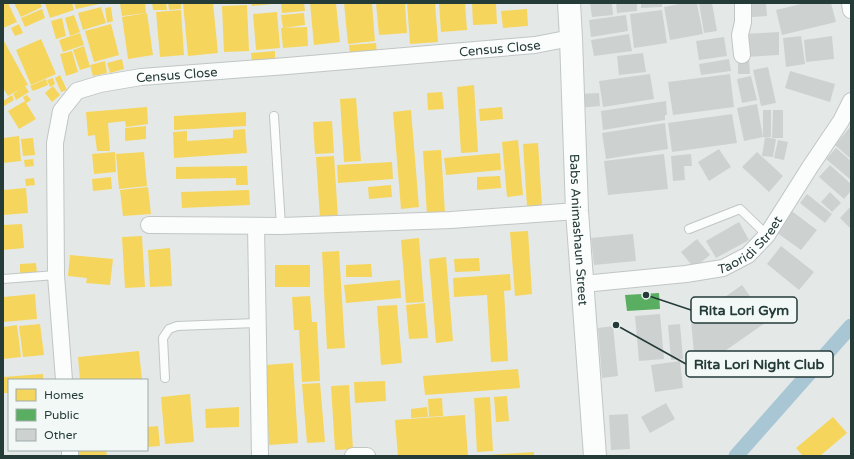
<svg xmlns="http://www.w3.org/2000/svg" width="854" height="459" font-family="'Varela Round',sans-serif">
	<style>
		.homes { fill: #f6d55c }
		.public { fill: #5aae61 }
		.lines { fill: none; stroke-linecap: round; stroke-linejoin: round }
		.canal { stroke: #a8c6d4; stroke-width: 15 }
		.building { fill: #cdd2d1 }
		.service-casing { stroke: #c1c6c5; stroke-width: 10 }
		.minor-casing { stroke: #c1c6c5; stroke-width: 18 }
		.secondary-casing { stroke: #c0c7c5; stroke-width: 24 }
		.service { stroke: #fbfcfc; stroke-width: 8 }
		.minor { stroke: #fbfcfc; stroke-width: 16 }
		.secondary { stroke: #fbfcfc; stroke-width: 22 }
		.labels { text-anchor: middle; stroke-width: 4; stroke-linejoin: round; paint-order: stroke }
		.street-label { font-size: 13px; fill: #243b38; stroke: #f2f8f6 }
		.leader { fill: none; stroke: #243b38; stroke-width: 1.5 }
		.callout-dot { fill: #243b38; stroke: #f2f8f6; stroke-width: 1.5 }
		.callout { fill: #f2f8f6; stroke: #243b38; stroke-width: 1.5 }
		.callout-label { font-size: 14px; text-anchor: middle; font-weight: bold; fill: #243b38 }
	</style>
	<rect width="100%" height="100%" fill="#e4e9e8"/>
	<path class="homes" d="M 3,3 L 8,3 L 17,22 L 3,28 Z
		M 14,3 L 40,3 L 42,7 L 21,17 Z
		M 45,3 L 72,3 L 74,10 L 50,18 Z
		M 74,3 L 99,3 L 99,4 L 76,9 Z
		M 145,3 L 146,13 L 122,16 L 120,4 Z
		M 152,3 L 166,3 L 167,10 L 153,10 Z
		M 168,3 L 181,3 L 181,9 L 169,10 Z
		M 183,3 L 213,3 L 218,53 L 188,56 Z
		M 251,3 L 272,3 L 273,4 L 252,6 Z
		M 281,3 L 304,3 L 305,11 L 282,13 Z
		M 310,3 L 336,3 L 340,42 L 314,45 Z
		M 344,3 L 372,3 L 375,41 L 348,44 Z
		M 376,3 L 405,3 L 407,33 L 379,35 Z
		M 407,3 L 435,3 L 438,42 L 410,44 Z
		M 439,3 L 465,3 L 467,30 L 441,32 Z
		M 472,3 L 496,3 L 497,24 L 473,25 Z
		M 247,5 L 249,51 L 224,52 L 222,6 Z
		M 101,7 L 106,23 L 83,30 L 78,13 Z
		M 111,7 L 113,21 L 107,23 L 105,8 Z
		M 42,9 L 45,18 L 25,27 L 21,18 Z
		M 527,9 L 528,26 L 503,28 L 501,11 Z
		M 181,10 L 184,55 L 160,57 L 156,12 Z
		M 277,12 L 280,48 L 256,50 L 253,14 Z
		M 147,13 L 153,55 L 128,59 L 122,17 Z
		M 304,13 L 305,25 L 283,28 L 281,15 Z
		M 74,15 L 80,32 L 70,36 L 65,18 Z
		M 62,18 L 66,36 L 56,39 L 51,21 Z
		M 19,24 L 23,33 L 15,36 L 11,28 Z
		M 111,24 L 119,55 L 94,62 L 85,31 Z
		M 307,27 L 308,46 L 283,48 L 281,28 Z
		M 80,33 L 84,45 L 63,52 L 59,40 Z
		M 41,39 L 56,74 L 31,85 L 16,50 Z
		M 4,41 L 28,85 L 25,86 L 29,92 L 16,100 L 13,94 L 20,89 L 8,96 L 3,88 L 3,42 Z
		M 376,43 L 377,53 L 350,55 L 349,45 Z
		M 84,46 L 90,67 L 80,70 L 73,50 Z
		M 72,51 L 78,72 L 66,76 L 60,54 Z
		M 275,51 L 275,60 L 252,61 L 251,53 Z
		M 122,59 L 124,69 L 110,73 L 107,63 Z
		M 105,61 L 107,73 L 93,76 L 90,65 Z
		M 60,75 L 67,90 L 61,92 L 55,78 Z
		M 53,78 L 55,84 L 50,87 L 47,80 Z
		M 46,79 L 48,85 L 33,91 L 30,86 Z
		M 474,85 L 478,152 L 461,153 L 457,87 Z
		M 53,86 L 60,95 L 52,102 L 45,93 Z
		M 442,92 L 444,109 L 428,110 L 427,93 Z
		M 12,95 L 14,100 L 4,106 L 3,101 Z
		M 27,95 L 31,100 L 26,103 L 36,119 L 19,129 L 8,111 L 25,101 L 23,97 Z
		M 356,98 L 361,161 L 344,162 L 340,99 Z
		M 147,107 L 148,124 L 126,127 L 125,121 L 108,123 L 110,151 L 97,151 L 95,135 L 88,136 L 86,112 Z
		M 502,107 L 503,119 L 480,121 L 479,109 Z
		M 411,110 L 419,207 L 401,209 L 393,112 Z
		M 246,112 L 246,126 L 174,130 L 174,116 Z
		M 332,121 L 334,153 L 315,154 L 313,122 Z
		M 146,126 L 146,139 L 125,141 L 125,128 Z
		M 245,129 L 247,153 L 174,158 L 173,132 L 187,131 L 187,141 L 233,138 L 233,130 Z
		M 19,136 L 21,161 L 3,163 L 3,138 Z
		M 33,138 L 35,155 L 23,156 L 21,139 Z
		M 518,140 L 523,195 L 507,197 L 502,142 Z
		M 538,143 L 542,206 L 527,207 L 523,144 Z
		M 441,150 L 445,213 L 427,215 L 423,151 Z
		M 115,152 L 116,172 L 94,174 L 92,154 Z
		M 144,152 L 147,186 L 119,189 L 116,154 Z
		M 500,153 L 501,170 L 446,175 L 444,158 Z
		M 334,156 L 338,218 L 320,219 L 316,157 Z
		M 33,159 L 34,166 L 25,167 L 24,160 Z
		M 392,162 L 393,179 L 338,183 L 337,165 Z
		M 247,166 L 248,185 L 236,185 L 236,178 L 176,179 L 176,167 Z
		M 500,176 L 501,188 L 477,190 L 477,177 Z
		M 111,177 L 112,189 L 93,191 L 92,179 Z
		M 34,178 L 35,185 L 26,186 L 25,179 Z
		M 391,185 L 392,197 L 369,199 L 368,187 Z
		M 148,187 L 151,214 L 123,216 L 120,190 Z
		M 26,188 L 28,213 L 3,215 L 3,190 Z
		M 249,190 L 250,205 L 182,208 L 181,192 Z
		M 22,224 L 24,248 L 3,250 L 3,225 Z
		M 528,231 L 532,294 L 515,296 L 510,232 Z
		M 142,236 L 145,287 L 125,288 L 122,237 Z
		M 419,238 L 424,302 L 406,303 L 401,240 Z
		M 170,248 L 172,286 L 150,287 L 148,250 Z
		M 339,251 L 345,348 L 327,349 L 322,252 Z
		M 70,255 L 113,259 L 110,285 L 86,283 L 87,278 L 68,276 Z
		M 446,257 L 453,341 L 436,343 L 429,259 Z
		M 479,258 L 480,271 L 455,272 L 454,259 Z
		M 36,263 L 37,273 L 20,274 L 20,264 Z
		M 371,264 L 372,277 L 346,277 L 346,265 Z
		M 275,265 L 310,265 L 310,287 L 275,287 Z
		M 510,274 L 511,290 L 504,291 L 508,361 L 491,362 L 487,295 L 454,297 L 453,278 Z
		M 400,280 L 401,298 L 346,303 L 344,285 Z
		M 35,294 L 37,319 L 3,322 L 3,297 Z
		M 310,296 L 312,322 L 317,322 L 320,381 L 302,382 L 299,330 L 294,330 L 292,297 Z
		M 425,303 L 428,338 L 409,339 L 406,305 Z
		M 397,305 L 402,363 L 381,365 L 377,306 Z
		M 40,324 L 44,355 L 23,357 L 19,326 Z
		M 17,325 L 21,357 L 3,359 L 3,327 Z
		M 139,351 L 142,380 L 80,380 L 78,357 Z
		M 293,363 L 298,443 L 269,445 L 265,365 Z
		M 518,369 L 520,388 L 425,395 L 423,376 Z
		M 43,374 L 43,380 L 9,380 L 9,393 L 3,393 L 3,377 Z
		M 385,381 L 386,401 L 355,403 L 354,382 Z
		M 320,383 L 325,442 L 307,443 L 302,384 Z
		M 349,385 L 353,449 L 335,450 L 331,386 Z
		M 190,394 L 194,442 L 165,444 L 161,397 Z
		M 507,396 L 509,421 L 496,422 L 494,397 Z
		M 490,397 L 493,451 L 477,452 L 474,398 Z
		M 442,398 L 443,416 L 429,417 L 428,399 Z
		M 239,407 L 239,427 L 206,428 L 205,409 Z
		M 427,407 L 428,417 L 411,418 L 411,409 Z
		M 465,415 L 468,456 L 398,456 L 395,420 Z
		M 833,417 L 847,433 L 820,456 L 803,456 L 796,448 Z
		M 158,426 L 160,446 L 147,447 L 147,427 Z
		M 77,450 L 106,450 L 107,456 L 77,456 Z
		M 534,452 L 534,456 L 486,456 L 486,455 Z"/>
	<path class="public" d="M 659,293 L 660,309 L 627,311 L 625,295 Z"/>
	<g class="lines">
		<path class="canal" d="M 736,456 L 851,326"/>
	</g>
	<path class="building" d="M 590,3 L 612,3 L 613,15 L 592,17 Z
		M 616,3 L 637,3 L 637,11 L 617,13 Z
		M 641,3 L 662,3 L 662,7 L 641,8 Z
		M 684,3 L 697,3 L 703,34 L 670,40 L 664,7 Z
		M 699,3 L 712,3 L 717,31 L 704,33 Z
		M 751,3 L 766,3 L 767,16 L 752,17 Z
		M 805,3 L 831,3 L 836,22 L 782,35 L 776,10 Z
		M 662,10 L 667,43 L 634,48 L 630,14 Z
		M 626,15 L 628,31 L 591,37 L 589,20 Z
		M 779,32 L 779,55 L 745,57 L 744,34 Z
		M 629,34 L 632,51 L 594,56 L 591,40 Z
		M 801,36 L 805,64 L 786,67 L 783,38 Z
		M 832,36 L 834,59 L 806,62 L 804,40 Z
		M 724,37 L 727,56 L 699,60 L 696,41 Z
		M 643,53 L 646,72 L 619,75 L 617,56 Z
		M 729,59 L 731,71 L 701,75 L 699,64 Z
		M 738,59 L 749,59 L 750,74 L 738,74 Z
		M 768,67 L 776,103 L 761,106 L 753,70 Z
		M 790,71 L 835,84 L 830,102 L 785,88 Z
		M 650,74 L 654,99 L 603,107 L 599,81 Z
		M 730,74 L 734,107 L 673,115 L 668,82 Z
		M 751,76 L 757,100 L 742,103 L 737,79 Z
		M 599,93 L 600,106 L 578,108 L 577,94 Z
		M 666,101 L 667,115 L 665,115 L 665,120 L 603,130 L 601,111 Z
		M 757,104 L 763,137 L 744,141 L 737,108 Z
		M 763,110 L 771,110 L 771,137 L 763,137 Z
		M 773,110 L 783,110 L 783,138 L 772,138 Z
		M 732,114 L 737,143 L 672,152 L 668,123 Z
		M 665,123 L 668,149 L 606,159 L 602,133 Z
		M 851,126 L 851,159 L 835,145 Z
		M 765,137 L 776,139 L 773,157 L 762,156 Z
		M 778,140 L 788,142 L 784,160 L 774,158 Z
		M 836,148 L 851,161 L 851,180 L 826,159 Z
		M 719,149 L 731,167 L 709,181 L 698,162 Z
		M 757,152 L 783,176 L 769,192 L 742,167 Z
		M 664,154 L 668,189 L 608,195 L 604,161 Z
		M 691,154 L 692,166 L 684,166 L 685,180 L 673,181 L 671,156 Z
		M 830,165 L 851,184 L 851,191 L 844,199 L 819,177 Z
		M 830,192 L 841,203 L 832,212 L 821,202 Z
		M 807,194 L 832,214 L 825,223 L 800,203 Z
		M 851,206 L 851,227 L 850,228 L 840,218 Z
		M 789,209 L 817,230 L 801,250 L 773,230 Z
		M 739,222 L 749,240 L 716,258 L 706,241 Z
		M 633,234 L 636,261 L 594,265 L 591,238 Z
		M 697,239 L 710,255 L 694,268 L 681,252 Z
		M 781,246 L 814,272 L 799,290 L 767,264 Z
		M 742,285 L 768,321 L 699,369 L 695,364 L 691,321 Z
		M 660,314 L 664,359 L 639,361 L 635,316 Z
		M 680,324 L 683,359 L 671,360 L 668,325 Z
		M 613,326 L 618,376 L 602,378 L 598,328 Z
		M 680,361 L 683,388 L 655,392 L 651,365 Z
		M 666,403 L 675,419 L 650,433 L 641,417 Z
		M 628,414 L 630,449 L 611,450 L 609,415 Z"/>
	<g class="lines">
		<defs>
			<path id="service" d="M 274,116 L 281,226
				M 689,229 L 740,209 L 767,235
				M 3,279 L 56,275
				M 165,378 L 163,338 L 169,329 L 177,326 L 257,323"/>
			<g id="minor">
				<path d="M 850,3 L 851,10"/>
				<path d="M 742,55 L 740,35 L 743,22 L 743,3"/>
				<path d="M 149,225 L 281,226 L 451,220 L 577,211"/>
				<path d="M 256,226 L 260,456"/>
				<path id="s1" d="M 583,284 L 686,274 L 723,268 L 748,255 L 767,235 L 810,167 L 841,121 L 851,101"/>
				<path id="s2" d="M 64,380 L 56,275 L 55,143 L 61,111 L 77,91 L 100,84 L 141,77 L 287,66 L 535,45 L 571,38"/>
				<path d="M 70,450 L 70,456"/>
				<path d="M 353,456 L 367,456"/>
			</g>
			<g id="secondary">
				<path id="s3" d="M 569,3 L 571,38 L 577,211 L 595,456"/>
			</g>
		</defs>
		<use href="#service" class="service-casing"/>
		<use href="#minor" class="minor-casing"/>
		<use href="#secondary" class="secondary-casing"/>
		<use href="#service" class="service"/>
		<use href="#minor" class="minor"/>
		<use href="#secondary" class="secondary"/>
	</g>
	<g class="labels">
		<g class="street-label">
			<text dy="5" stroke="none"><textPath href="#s2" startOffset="721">Census Close</textPath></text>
			<text dy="5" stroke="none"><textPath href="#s2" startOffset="397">Census Close</textPath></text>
			<text dy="5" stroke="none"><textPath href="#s3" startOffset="227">Babs Animashaun Street</textPath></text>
			<text dy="5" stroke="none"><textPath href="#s1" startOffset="177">Taoridi Street</textPath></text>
		</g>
	</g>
	<path class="leader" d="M646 295L691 310M616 325L686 364"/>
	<g class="callout-dot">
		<circle cx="646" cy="295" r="4"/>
		<circle cx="616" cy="325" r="4"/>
	</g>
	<g class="callout">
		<rect x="691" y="297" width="106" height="26" rx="4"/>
		<rect x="686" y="351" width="147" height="26" rx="4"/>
	</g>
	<g class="callout-label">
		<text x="744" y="315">Rita Lori Gym</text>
		<text x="759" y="369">Rita Lori Night Club</text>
	</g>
	<rect width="854" height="459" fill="none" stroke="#243b38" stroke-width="8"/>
	<rect x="8" y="379" width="140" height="72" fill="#f2f8f6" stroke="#a0acaa"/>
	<rect x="16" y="389" width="20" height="12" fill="#f6d55c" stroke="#a0acaa"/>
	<text x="44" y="399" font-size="12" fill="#243b38">Homes</text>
	<rect x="16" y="409" width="20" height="12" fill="#5aae61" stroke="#a0acaa"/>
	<text x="44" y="419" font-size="12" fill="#243b38">Public</text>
	<rect x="16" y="429" width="20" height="12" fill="#cdd2d1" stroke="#a0acaa"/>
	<text x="44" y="439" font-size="12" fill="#243b38">Other</text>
</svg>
